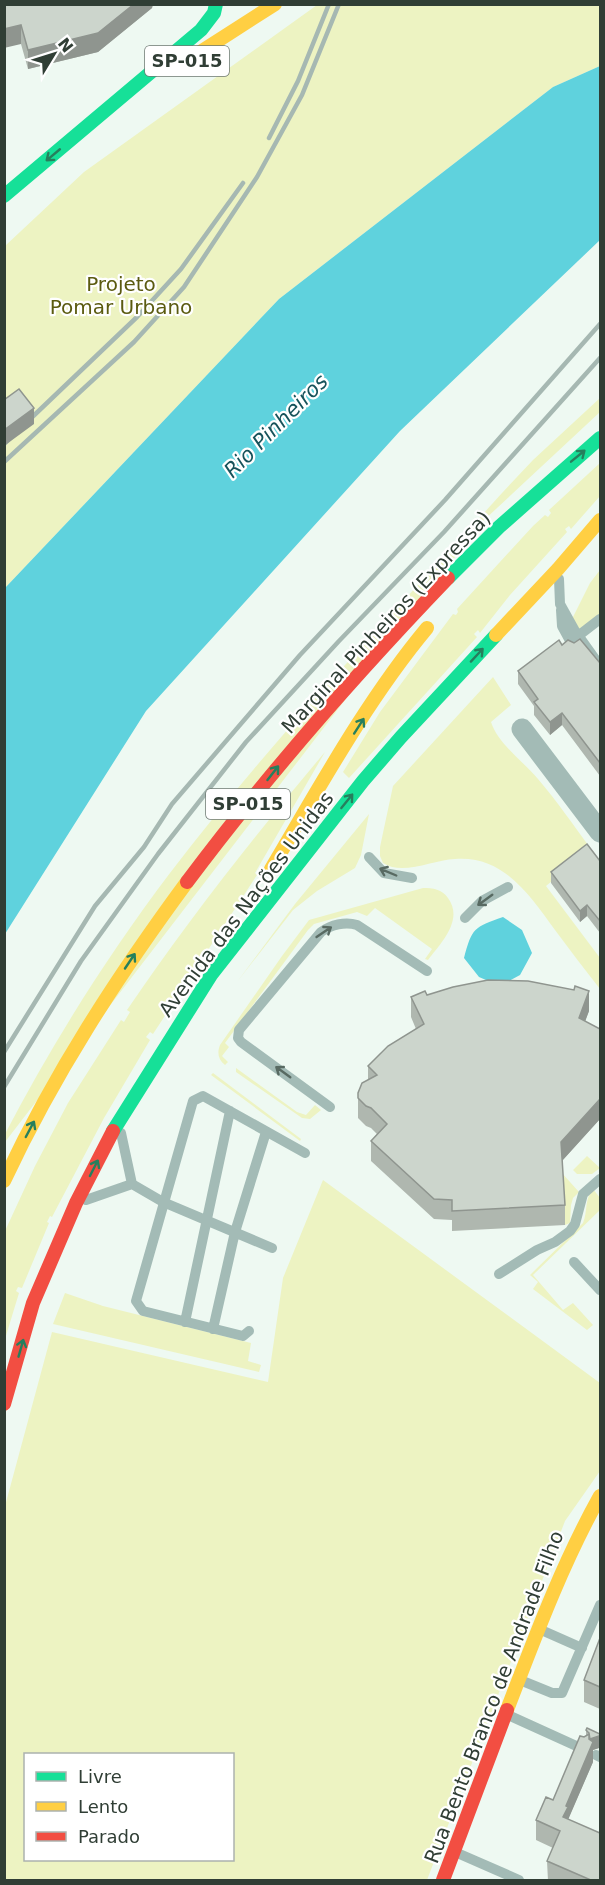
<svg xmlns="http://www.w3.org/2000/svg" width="605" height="1885" font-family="'DejaVu Sans',sans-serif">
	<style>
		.green { fill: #edf3c2; fill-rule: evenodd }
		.water { fill: #5fd2dd }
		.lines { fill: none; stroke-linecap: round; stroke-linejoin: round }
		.lane { stroke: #a3bbb6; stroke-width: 10 }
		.street { stroke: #a3bbb6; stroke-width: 21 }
		.fast { stroke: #16e098; stroke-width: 14 }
		.slow { stroke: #ffcf43; stroke-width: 14 }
		.jam { stroke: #f24e42; stroke-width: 14 }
		.rail { stroke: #a6b8b2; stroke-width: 4.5 }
		.wall { fill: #afb7af }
		.shaded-wall { fill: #8f958f }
		.building { fill: #ccd5cc; stroke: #8f958f; stroke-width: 1.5 }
		.oneway { stroke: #267f5d }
		.oneway2 { stroke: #586a62 }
		.labels { text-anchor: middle; stroke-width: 4.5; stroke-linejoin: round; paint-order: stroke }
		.shield { fill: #fff; stroke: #6e7872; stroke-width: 1.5 }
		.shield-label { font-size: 18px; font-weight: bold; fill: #303e35 }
		.park-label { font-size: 20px; fill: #5b5b10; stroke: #fff }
		.street-label { font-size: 20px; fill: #303e35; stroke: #fff }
		.water-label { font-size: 21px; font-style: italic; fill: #16535b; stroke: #fff }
	</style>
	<rect width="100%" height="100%" fill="#eef9f2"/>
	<path class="green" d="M 317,5 L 600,5 L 600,66 L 553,87 L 279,299 L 5,588 L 5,246 L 84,172 Z
		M 600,398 L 600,412 L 482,522 L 5,1142 L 5,1134 C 53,1042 108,955 170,873 C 272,739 390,617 502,493 L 533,460 Z
		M 600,463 L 600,496 L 571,529 L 569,526 L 565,529 L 567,532 L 510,595 L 480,633 L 478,630 L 474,634 L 477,637 L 349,778 L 343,772 L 380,712 L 453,614 L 456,615 L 458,612 L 457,609 L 533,526 L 545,515 L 548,517 L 551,513 L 549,510 Z
		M 600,570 L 600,615 L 579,629 L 572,619 L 590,583 Z
		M 493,677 L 511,705 L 491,722 C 498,744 523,761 538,779 C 557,801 574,826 591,849 L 546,886 L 600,958 L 600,989 C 585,970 570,950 555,930 C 530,896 504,855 455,859 C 432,860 403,876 383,863 L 380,856 L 380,847 L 393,786 Z
		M 325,752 L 255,873 L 257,875 L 153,1034 L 150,1032 L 146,1037 L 150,1040 L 104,1118 L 52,1217 L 50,1216 L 47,1222 L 49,1223 L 22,1288 L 18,1287 L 16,1291 L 19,1293 L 5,1339 L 5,1231 L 35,1166 L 68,1103 L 121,1020 L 124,1022 L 130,1012 L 127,1010 C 188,920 255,835 325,752 Z
		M 369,814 L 361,855 L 355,868 L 317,891 L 293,910 L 237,982 L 295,904 Z
		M 423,888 C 433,888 442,889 448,898 C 464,920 441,943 428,960 L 425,959 L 432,949 L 375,908 L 367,916 L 357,912 L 314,924 L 308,930 L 225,1043 L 229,1047 L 222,1056 L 228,1062 L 225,1065 C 218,1059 217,1053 220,1045 L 282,956 L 309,920 Z
		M 236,1068 L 297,1112 L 306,1115 L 315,1105 L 321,1110 L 310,1119 L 302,1118 L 236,1072 Z
		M 213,1073 L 301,1139 L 300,1141 L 211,1075 Z
		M 587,1156 L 600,1168 L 592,1174 L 577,1174 L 573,1170 Z
		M 561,1172 L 579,1192 L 573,1198 L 571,1205 L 570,1223 L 565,1225 Z
		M 323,1180 L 600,1383 L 600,1471 L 565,1521 L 427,1880 L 5,1880 L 5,1506 L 52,1332 L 268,1382 L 283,1278 ZM 26,1754 L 232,1754 L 232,1860 L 26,1860 Z
		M 593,1189 L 600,1198 L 600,1210 L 533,1275 L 563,1310 L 573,1303 L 593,1325 L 587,1330 L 533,1289 L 538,1282 L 530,1275 L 583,1223 C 588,1211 584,1200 593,1189 Z
		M 65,1293 L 103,1306 L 251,1343 L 248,1361 L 261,1365 L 259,1372 L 53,1324 Z"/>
	<path class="water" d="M 600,66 L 600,240 L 400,431 L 146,711 L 5,934 L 5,588 L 279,299 L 553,87 Z
		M 503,917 L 522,930 L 532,953 L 520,975 L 500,986 L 479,977 L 464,958 C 472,928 474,927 503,917 Z"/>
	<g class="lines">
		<path class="lane" d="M 559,579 L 560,604 L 575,631 L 600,666
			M 561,610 L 562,626 L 574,648
			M 578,636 L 600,619
			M 369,857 L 384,873 L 412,878
			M 465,918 L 482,901 L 508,887
			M 330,1107 L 241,1042 L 238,1038 L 239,1030 L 321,932 C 331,925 345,921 357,925 L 427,971
			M 121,1133 L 132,1184 L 163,1202 L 272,1248
			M 86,1200 L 132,1184
			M 574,1262 L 600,1290
			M 499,1274 L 537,1250 L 555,1242 L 570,1231 L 575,1224 L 583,1194 L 600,1179
			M 185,1322 L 230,1111
			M 213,1329 L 235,1232 L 266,1132
			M 249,1331 L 243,1336 L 143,1311 L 136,1301 L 193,1101 L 203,1096 L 305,1153
			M 539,1629 L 582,1648
			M 520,1680 L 552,1693 L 562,1693 L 600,1605
			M 506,1714 L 583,1749
			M 596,1755 L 600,1757
			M 455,1852 L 519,1880"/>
		<path class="street" d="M 522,729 L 600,832"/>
		<path class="fast" d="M 4,196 L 201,30 L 214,13 L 216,4
			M 448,578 L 499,527 L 600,438
			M 113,1131 L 211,975 L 363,781 L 401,737 L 496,635"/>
		<path class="slow" d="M 188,60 L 275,4
			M 496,635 L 558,569 L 600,520
			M 271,869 C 319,788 367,700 427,628
			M 4,1181 C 54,1074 117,977 187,882
			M 507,1710 C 535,1637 562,1564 600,1496"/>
		<path class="jam" d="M 187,882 C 267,775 355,675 448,578
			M 4,1404 L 33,1303 L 76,1203 L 113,1131
			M 443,1880 L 507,1710"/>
		<path class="rail" d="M 269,138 L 298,81 L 329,4
			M 4,444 L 137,317 L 181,269 L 243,183
			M 4,462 L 134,342 L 184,287 L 257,177 L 302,95 L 339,4
			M 4,1052 L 95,906 L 144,847 L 172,804 L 300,655 L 445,500 L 600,324
			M 4,1087 L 81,961 L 158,854 L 246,742 L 339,641 L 444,532 L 600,358"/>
	</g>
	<path class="wall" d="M 4,4 L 153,4 L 152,8 L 98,52 L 28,69 L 21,44 Z
		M 562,645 L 600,663 L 600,776 L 562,725 L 550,735 L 534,715 L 534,706 L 518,684 L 518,671 Z
		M 600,861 L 600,933 L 587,916 L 580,922 L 551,883 L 551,872 Z
		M 427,995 L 589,1011 L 585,1021 L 600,1119 L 562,1161 L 565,1205 L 565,1225 L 452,1231 L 452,1220 L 434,1219 L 371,1161 L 371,1141 L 377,1134 L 371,1128 L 366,1126 L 358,1118 L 358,1093 L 368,1080 L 368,1066 L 416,1029 L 411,1017 L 411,997 Z
		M 600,1638 L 600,1709 L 584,1702 L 584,1680 Z
		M 586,1730 L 600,1746 L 599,1748 L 593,1750 L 593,1762 L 568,1819 L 600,1881 L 548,1881 L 547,1861 L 553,1848 L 536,1840 L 536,1820 L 553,1800 L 586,1736 Z"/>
	<path class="shaded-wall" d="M 134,4 L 153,4 L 152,8 L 98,52 L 28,69 L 28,50 Z
		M 21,25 L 21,44 L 4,48 L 4,29 Z
		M 34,408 L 34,424 L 4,446 L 4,430 Z
		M 562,713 L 562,725 L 550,735 L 550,722 Z
		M 587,905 L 587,916 L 580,922 L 580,911 Z
		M 589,991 L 589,1011 L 579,1038 L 579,1018 Z
		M 600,1099 L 600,1119 L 561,1162 L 561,1142 Z
		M 600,1734 L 600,1746 L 599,1748 L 593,1750 L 593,1762 L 568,1820 L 563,1817 L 566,1806 L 590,1739 Z"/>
	<path class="building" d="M 4,4 L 134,4 L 98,33 L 28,50 L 21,25 L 4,29 Z
		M 19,389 L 34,408 L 4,430 L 4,400 Z
		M 580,639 L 600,663 L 600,763 L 562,713 L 550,722 L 534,702 L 538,699 L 518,671 L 559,640 L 562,645 L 568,640 L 574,643 Z
		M 587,844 L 600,861 L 600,921 L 587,905 L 580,911 L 551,872 Z
		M 488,980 L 528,981 L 574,990 L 575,986 L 589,991 L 579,1018 L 600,1029 L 600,1099 L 561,1142 L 565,1205 L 452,1211 L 452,1200 L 434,1199 L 371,1141 L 387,1124 L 371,1108 L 366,1106 L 358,1098 L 358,1093 L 362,1083 L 377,1075 L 368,1066 L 388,1046 L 424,1024 L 411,997 L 425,991 L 427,995 L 453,987 Z
		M 600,1638 L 600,1687 L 584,1680 Z
		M 587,1728 L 600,1734 L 599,1736 L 590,1739 L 589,1733 L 586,1730 Z
		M 589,1734 L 589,1739 L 593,1742 L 566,1806 L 568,1807 L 563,1817 L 600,1833 L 600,1881 L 593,1881 L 547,1861 L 560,1831 L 536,1820 L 546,1797 L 553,1800 L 580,1736 L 584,1737 Z"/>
	<defs><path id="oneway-shaft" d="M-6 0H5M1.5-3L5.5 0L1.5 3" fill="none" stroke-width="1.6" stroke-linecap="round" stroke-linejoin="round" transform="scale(1.5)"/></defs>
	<g class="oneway">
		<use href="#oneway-shaft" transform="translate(53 155) rotate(140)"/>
		<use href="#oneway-shaft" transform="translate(578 456) rotate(-39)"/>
		<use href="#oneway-shaft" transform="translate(477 655) rotate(-47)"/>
		<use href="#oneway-shaft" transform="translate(359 726) rotate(-57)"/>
		<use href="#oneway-shaft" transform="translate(273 773) rotate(-52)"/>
		<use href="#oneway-shaft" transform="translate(347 801) rotate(-51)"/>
		<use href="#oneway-shaft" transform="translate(130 961) rotate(-56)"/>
		<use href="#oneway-shaft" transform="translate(30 1129) rotate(-62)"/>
		<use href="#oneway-shaft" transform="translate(94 1168) rotate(-63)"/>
		<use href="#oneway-shaft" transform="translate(21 1348) rotate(-74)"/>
	</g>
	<g class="oneway2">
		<use href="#oneway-shaft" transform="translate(388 872) rotate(-157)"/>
		<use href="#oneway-shaft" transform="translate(485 900) rotate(144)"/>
		<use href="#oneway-shaft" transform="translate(324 932) rotate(-34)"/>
		<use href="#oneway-shaft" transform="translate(283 1072) rotate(-144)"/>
	</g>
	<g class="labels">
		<g class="shield">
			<rect x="145" y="46" width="84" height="30" rx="4.5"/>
			<rect x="206" y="789" width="84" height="30" rx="4.5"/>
		</g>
		<g class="shield-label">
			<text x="187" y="67">SP-015</text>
			<text x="248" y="810">SP-015</text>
		</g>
		<g class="park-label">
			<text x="121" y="291">Projeto<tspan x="121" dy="23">Pomar Urbano</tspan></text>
		</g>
		<g class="street-label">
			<text transform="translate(386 622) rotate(-47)" y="7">Marginal Pinheiros (Expressa)</text>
			<text transform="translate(246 904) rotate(-53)" y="7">Avenida das Nações Unidas</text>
			<text transform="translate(494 1697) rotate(-69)" y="7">Rua Bento Branco de Andrade Filho</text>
		</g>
		<g class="water-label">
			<text transform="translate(276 426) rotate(-45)" y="7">Rio Pinheiros</text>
		</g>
	</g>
	<rect width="605" height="1885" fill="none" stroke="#303e35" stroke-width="12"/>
	<rect x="24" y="1753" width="210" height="108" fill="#ffffff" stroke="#acb2ae" stroke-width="1.5"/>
	<rect x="36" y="1772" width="30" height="9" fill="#16e098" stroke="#acb2ae" stroke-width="1.5"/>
	<text x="78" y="1783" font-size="18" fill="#303e35">Livre</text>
	<rect x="36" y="1802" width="30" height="9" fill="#ffcf43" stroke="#acb2ae" stroke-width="1.5"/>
	<text x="78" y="1813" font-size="18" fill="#303e35">Lento</text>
	<rect x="36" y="1832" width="30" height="9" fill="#f24e42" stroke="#acb2ae" stroke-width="1.5"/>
	<text x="78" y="1843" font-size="18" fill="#303e35">Parado</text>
	<g transform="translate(54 54) rotate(52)" stroke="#ffffff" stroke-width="4.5" paint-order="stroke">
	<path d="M0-4.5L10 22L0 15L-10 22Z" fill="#303e35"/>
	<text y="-9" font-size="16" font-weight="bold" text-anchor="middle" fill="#303e35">N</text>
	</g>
</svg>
